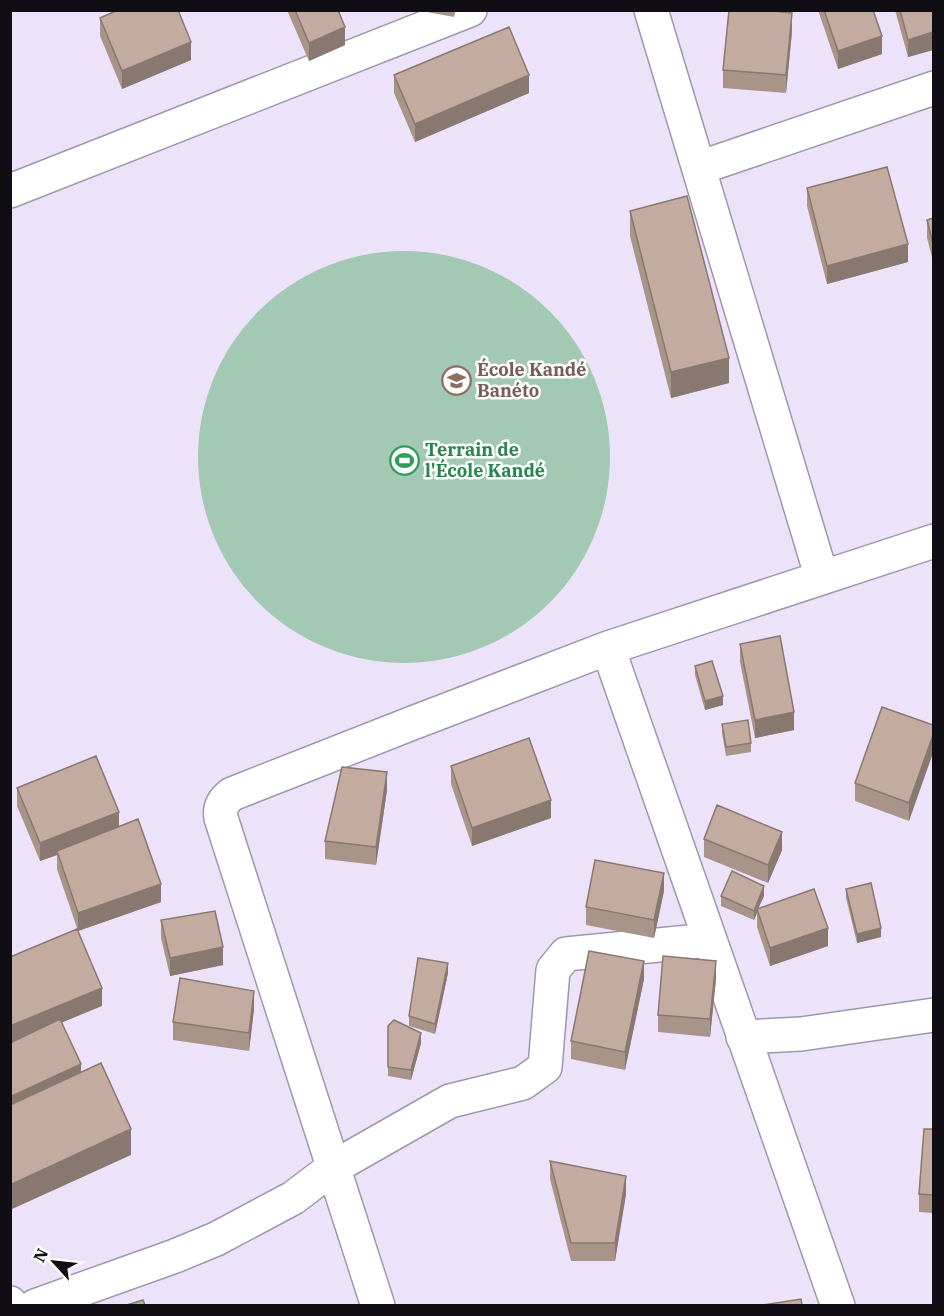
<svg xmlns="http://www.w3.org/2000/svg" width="944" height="1316" font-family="'IBM Plex Serif',serif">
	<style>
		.pitch { fill: #a3c8b4 }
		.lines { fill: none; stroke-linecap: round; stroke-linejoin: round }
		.minor-casing { stroke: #a097ad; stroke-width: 36 }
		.minor { stroke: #fff; stroke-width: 33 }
		.wall { fill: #a89489 }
		.shaded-wall { fill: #88786f }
		.building { fill: #c3ac9f; stroke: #88786f; stroke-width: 1.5 }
		.labels { text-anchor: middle; stroke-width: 5; stroke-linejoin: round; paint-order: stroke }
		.education-label { font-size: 18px; font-weight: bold; fill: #785e54; stroke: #fff; text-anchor: start }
		.leisure-label { font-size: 18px; font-weight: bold; fill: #27864d; stroke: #fff; text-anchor: start }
	</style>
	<rect width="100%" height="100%" fill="#ece3fb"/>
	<path class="pitch" d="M198 457a206 206 0 1 1 412 0a206 206 0 1 1-412 0Z"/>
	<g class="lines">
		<defs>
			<path id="minor" d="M 651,10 L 822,578
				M 699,168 L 934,88
				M 10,191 L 470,10
				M 608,648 L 838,1306
				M 743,1037 L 801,1034 L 934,1015
				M 10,1303 L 12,1306
				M 35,1306 L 175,1256 L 216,1239 L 293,1198 L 334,1167 L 450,1101 L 523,1083 L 545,1067 L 553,970 L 566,954 L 710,940
				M 378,1306 L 221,818 C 219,807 224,800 232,794 L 410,724 L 608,648 L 934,541"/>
		</defs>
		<use href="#minor" class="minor-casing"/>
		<use href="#minor" class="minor"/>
	</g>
	<path class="wall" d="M 287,10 L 338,10 L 345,45 L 309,61 Z
		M 416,10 L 456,10 L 454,17 Z
		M 818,10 L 873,10 L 882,54 L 838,69 Z
		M 895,10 L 933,10 L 933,50 L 908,57 Z
		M 100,18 L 191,60 L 122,89 L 100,36 Z
		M 792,31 L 786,93 L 723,88 L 723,70 Z
		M 394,75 L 529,93 L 415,142 L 394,93 Z
		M 807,188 L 908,262 L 827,284 L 807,206 Z
		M 630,211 L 729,383 L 671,398 L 630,236 Z
		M 933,218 L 933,261 L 927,238 L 927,220 Z
		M 740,644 L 794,730 L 755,738 L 740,662 Z
		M 695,666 L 723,705 L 705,710 L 695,675 Z
		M 722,724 L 751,743 L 751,752 L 726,756 L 722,733 Z
		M 933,725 L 909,821 L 855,801 L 855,783 Z
		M 451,766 L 551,818 L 472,846 L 451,784 Z
		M 17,788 L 119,827 L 161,902 L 78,931 L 57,869 L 57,855 L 40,861 L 17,806 Z
		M 387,790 L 376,865 L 325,859 L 325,841 Z
		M 704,839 L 782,850 L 768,883 L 704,857 Z
		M 846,889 L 881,937 L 857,943 L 846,898 Z
		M 664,891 L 654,938 L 586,925 L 586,907 Z
		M 721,896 L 764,896 L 758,909 L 828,946 L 770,966 L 757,927 L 757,913 L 754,920 L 721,906 Z
		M 161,920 L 223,965 L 170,976 L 161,938 Z
		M 448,973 L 435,1034 L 409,1026 L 409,1016 Z
		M 644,979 L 625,1070 L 571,1059 L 571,1041 Z
		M 716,979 L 710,1037 L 658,1032 L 658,1015 Z
		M 254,1009 L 249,1051 L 173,1040 L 173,1022 Z
		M 388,1026 L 421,1043 L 411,1080 L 388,1076 Z
		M 933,1129 L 933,1213 L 919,1212 L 919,1194 Z
		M 550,1161 L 626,1194 L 615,1261 L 571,1261 L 550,1179 Z"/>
	<path class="shaded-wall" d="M 792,13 L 792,31 L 786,93 L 786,75 Z
		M 345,27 L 345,45 L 309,61 L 309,43 Z
		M 933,32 L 933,50 L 908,57 L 908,40 Z
		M 882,36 L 882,54 L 838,69 L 838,51 Z
		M 191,42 L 191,60 L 122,89 L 122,71 Z
		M 529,75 L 529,93 L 415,142 L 415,124 Z
		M 908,244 L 908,262 L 827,284 L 827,266 Z
		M 729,358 L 729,383 L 671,398 L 671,372 Z
		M 723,696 L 723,705 L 705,710 L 705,701 Z
		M 794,712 L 794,730 L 755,738 L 755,720 Z
		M 933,735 L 933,753 L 909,821 L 909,803 Z
		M 387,772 L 387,790 L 376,865 L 376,847 Z
		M 551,800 L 551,818 L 472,846 L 472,828 Z
		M 119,812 L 119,830 L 57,851 L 57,855 L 40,861 L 40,843 Z
		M 782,832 L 782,850 L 768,883 L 768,865 Z
		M 664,873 L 664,891 L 654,938 L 654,920 Z
		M 161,884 L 161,902 L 78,931 L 78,913 Z
		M 764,886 L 764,896 L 757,911 L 757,909 L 757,913 L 754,920 L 754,911 Z
		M 828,928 L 828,946 L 770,966 L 770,948 Z
		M 881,928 L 881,937 L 857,943 L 857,934 Z
		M 223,947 L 223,965 L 170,976 L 170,958 Z
		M 644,961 L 644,979 L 625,1070 L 625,1052 Z
		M 716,961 L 716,979 L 710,1037 L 710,1019 Z
		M 448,963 L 448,973 L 435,1034 L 435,1024 Z
		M 102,988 L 102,1006 L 10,1044 L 10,1026 Z
		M 254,991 L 254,1009 L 249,1051 L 249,1033 Z
		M 421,1033 L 421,1043 L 411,1080 L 411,1070 Z
		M 81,1064 L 81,1082 L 10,1115 L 10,1097 Z
		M 131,1129 L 131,1155 L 10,1210 L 10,1185 Z
		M 626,1176 L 626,1194 L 615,1261 L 615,1243 Z"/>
	<path class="building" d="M 118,10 L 178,10 L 191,42 L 122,71 L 100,18 Z
		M 295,10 L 338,10 L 345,27 L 309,43 Z
		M 729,10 L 764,10 L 792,13 L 786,75 L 723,70 Z
		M 824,10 L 873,10 L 882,36 L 838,51 Z
		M 900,10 L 933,10 L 933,32 L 908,40 Z
		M 509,27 L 529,75 L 415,124 L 394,75 Z
		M 887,167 L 908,244 L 827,266 L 807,188 Z
		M 687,196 L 729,358 L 671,372 L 630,211 Z
		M 933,218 L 933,243 L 927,220 Z
		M 780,636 L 794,712 L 755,720 L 740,644 Z
		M 712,661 L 723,696 L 705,701 L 695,666 Z
		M 882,707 L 933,725 L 933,735 L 909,803 L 855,783 Z
		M 748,720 L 751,743 L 726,747 L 722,724 Z
		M 529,738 L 551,800 L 472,828 L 451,766 Z
		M 96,756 L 119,812 L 40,843 L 17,788 Z
		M 342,767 L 387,772 L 376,847 L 325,841 Z
		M 717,805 L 782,832 L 768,865 L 704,839 Z
		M 138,819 L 161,884 L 78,913 L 57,851 Z
		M 595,860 L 664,873 L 654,920 L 586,907 Z
		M 732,871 L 764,886 L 754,911 L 721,896 Z
		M 871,883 L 881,928 L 857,934 L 846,889 Z
		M 814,889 L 828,928 L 770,948 L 757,909 Z
		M 215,911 L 223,947 L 170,958 L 161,920 Z
		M 77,929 L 102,988 L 10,1026 L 10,957 Z
		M 589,951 L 644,961 L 625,1052 L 571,1041 Z
		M 663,956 L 716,961 L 710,1019 L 658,1015 Z
		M 418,958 L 448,963 L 435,1024 L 409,1016 Z
		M 180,978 L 254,991 L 249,1033 L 173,1022 Z
		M 60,1019 L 81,1064 L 10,1097 L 10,1043 Z
		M 394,1020 L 421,1033 L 411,1070 L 388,1067 L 388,1026 Z
		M 101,1063 L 131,1129 L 10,1185 L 10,1105 Z
		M 924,1129 L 933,1129 L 933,1195 L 919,1194 Z
		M 550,1161 L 626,1176 L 615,1243 L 571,1243 Z
		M 801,1299 L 802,1305 L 763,1305 Z
		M 143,1300 L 145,1305 L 127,1305 Z"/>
	<defs>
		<symbol id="school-ring" viewBox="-11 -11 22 22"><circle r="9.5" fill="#fff" stroke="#8d6e63" stroke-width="1.5"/><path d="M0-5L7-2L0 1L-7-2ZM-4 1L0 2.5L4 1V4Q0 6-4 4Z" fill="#8d6e63"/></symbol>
		<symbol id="stadium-ring" viewBox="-11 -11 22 22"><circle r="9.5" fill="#fff" stroke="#2e9e5b" stroke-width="1.5"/><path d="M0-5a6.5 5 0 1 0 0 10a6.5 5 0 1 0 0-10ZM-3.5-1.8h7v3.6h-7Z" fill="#2e9e5b"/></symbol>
	</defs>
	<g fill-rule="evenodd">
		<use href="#school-ring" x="440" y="364" width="33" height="33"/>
		<use href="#stadium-ring" x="388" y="444" width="33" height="33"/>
	</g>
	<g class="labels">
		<g class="education-label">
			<text x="477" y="376">École Kandé<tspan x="477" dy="21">Banéto</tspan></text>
		</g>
		<g class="leisure-label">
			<text x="425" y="456">Terrain de<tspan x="425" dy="21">l'École Kandé</tspan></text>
		</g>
	</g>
	<rect width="944" height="1316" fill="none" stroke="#100d14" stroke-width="24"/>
	<g transform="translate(54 1262) rotate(297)" stroke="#ffffff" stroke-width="4.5" paint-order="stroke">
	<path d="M0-4.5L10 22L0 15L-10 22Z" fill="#100d14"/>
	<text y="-9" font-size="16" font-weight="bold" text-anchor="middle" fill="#100d14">N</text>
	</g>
</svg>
